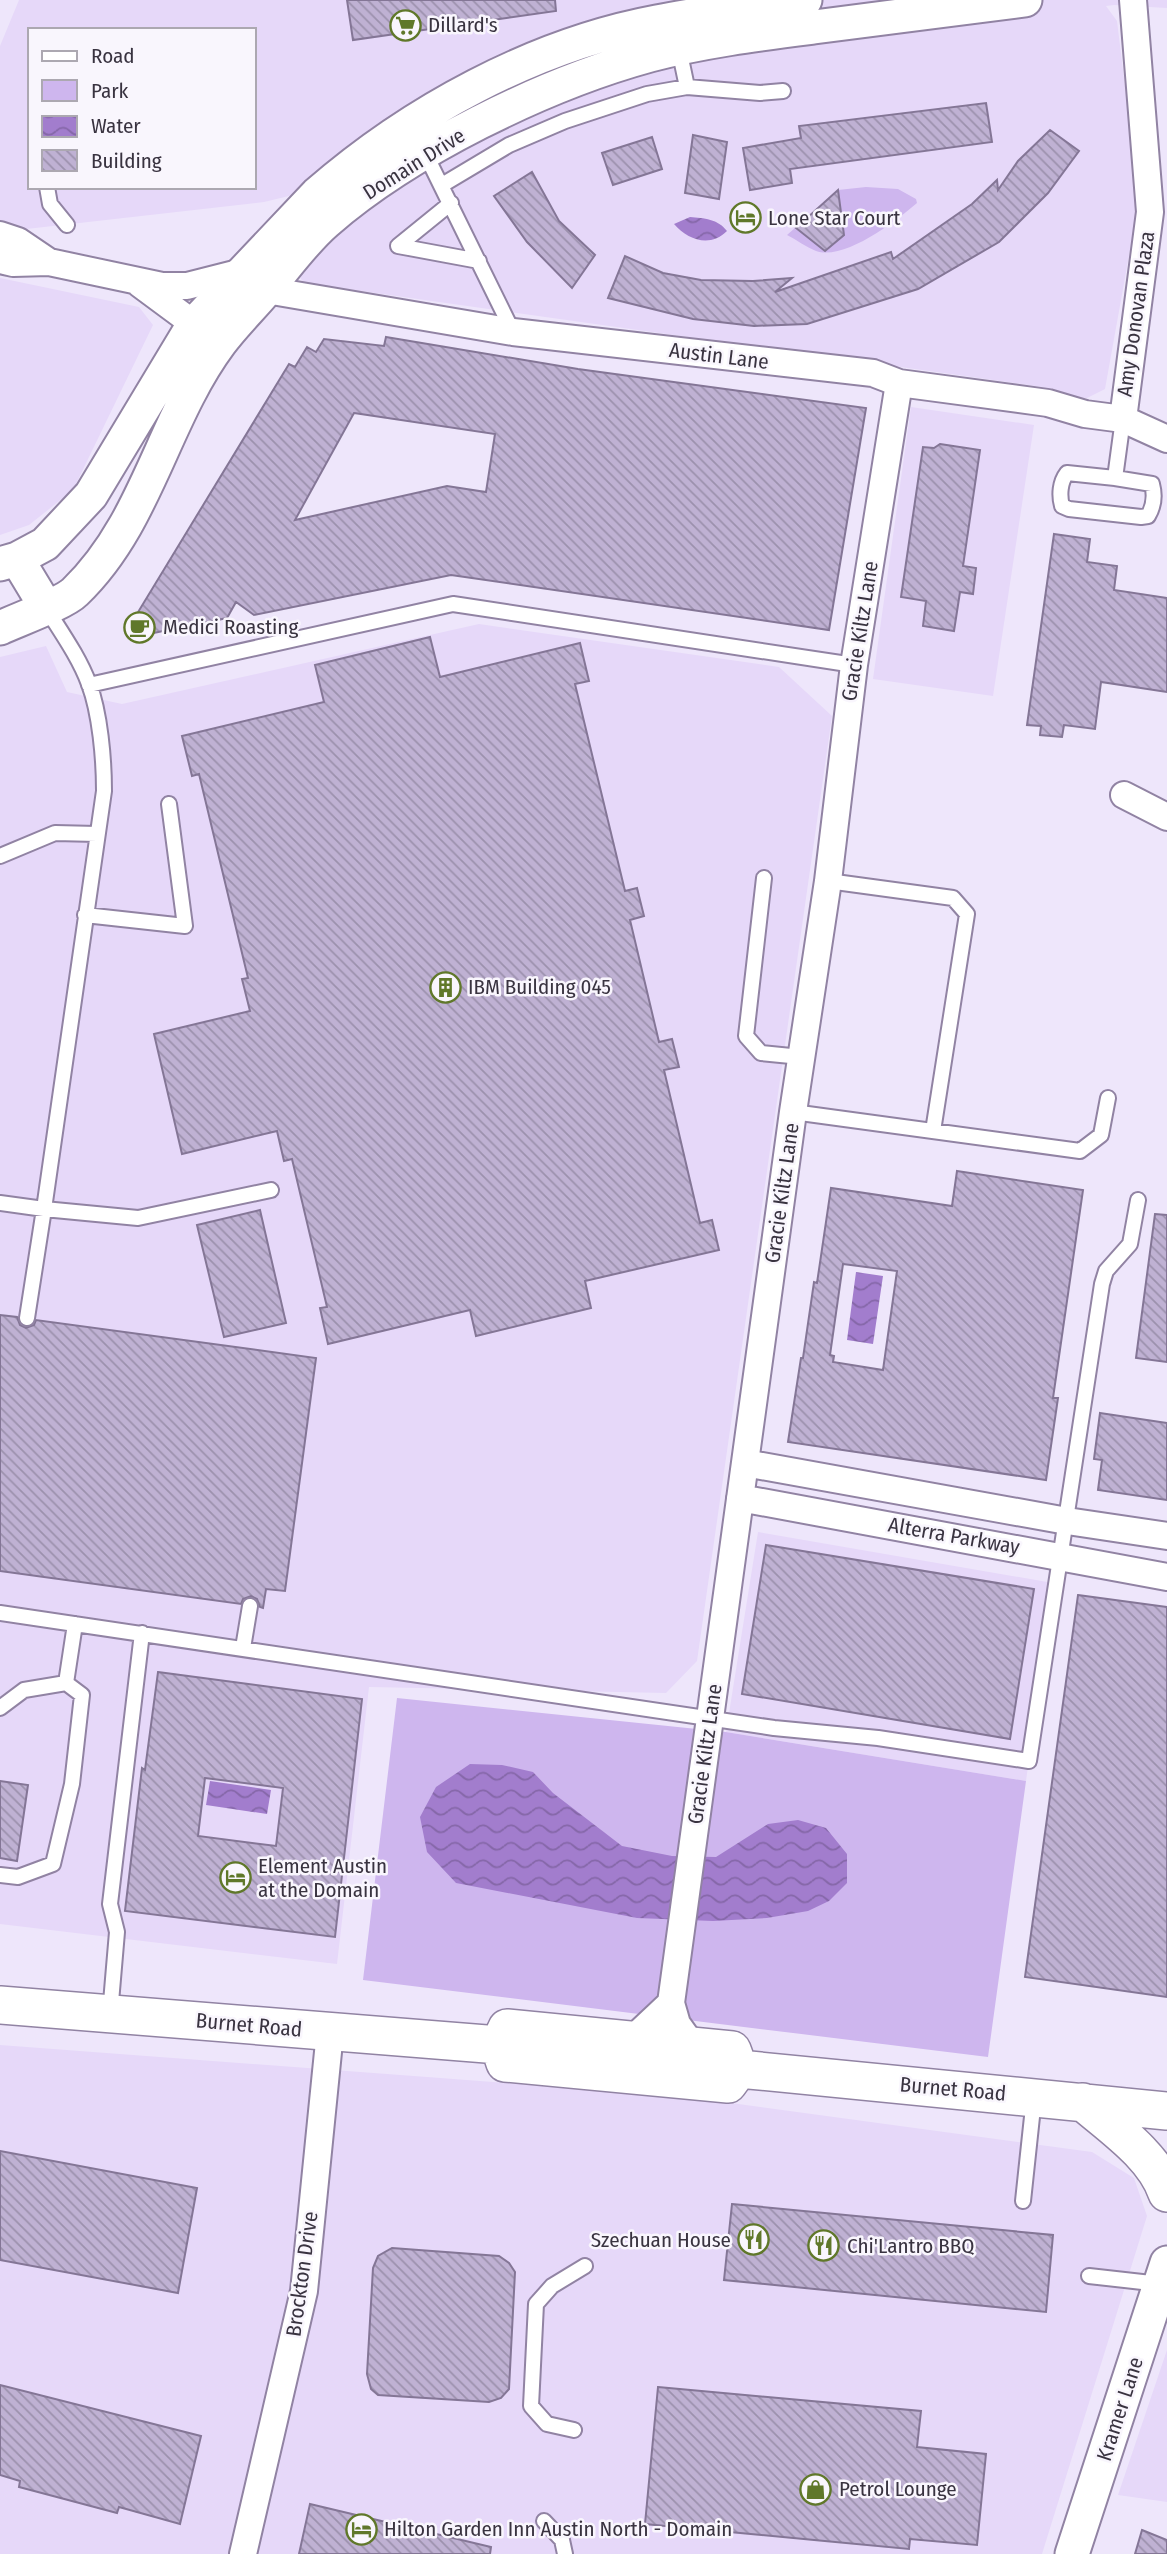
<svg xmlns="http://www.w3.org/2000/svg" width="1167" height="2554" font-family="'Fira Sans Condensed',sans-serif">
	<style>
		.built { fill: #e6d8f9; fill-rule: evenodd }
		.green { fill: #ceb6ee }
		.water { fill: url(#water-waves) }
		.building { fill: url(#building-back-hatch); stroke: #847696; stroke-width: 2; fill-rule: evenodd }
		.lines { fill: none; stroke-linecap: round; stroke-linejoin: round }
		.service-casing { stroke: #9183a3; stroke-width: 18 }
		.minor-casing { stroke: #9183a3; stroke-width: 30 }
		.tertiary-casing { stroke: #9183a3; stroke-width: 37 }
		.secondary-casing { stroke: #9183a3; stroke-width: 40 }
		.service { stroke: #fff; stroke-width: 14 }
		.minor { stroke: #fff; stroke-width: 26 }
		.tertiary { stroke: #fff; stroke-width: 33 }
		.secondary { stroke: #fff; stroke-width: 37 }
		.labels { text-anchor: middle; stroke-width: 5; stroke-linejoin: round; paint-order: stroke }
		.poi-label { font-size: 21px; fill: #393340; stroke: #f9f6fd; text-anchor: start }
		.street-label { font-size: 21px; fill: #393340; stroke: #f9f6fd }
	</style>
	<defs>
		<pattern id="water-waves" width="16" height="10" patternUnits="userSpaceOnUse" patternTransform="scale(1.75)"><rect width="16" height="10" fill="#a27dcd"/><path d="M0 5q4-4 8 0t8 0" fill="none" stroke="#8567a8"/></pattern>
		<pattern id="building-back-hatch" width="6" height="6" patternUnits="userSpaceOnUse" patternTransform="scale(1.75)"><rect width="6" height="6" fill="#bfb1d3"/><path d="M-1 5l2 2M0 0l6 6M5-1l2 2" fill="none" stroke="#9c91ad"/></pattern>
	</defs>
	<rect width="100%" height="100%" fill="#eee6fb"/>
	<path class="built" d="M 19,0 L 1167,0 L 1167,8 L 1114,5 L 1106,6 L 1117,21 L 1139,200 L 1105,389 L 1087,398 L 1071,398 L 1042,387 L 304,283 L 301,279 L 299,274 L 330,237 L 434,161 L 264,202 L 0,232 L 0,46 ZM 30,30 L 254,30 L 254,187 L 30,187 Z
		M 0,278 L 139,307 L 153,325 L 73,490 L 29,525 L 0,535 Z
		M 911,407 L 1034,425 L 993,696 L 873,679 Z
		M 479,624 L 779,667 L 832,716 L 697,1661 L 666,1693 L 369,1687 L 337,1964 L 0,1924 L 0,657 L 46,646 L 67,692 L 122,704 Z
		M 758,1532 L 1053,1583 L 1026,1781 L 726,1732 Z
		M 0,2045 L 680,2096 L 1092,2152 L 1134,2178 L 1147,2216 L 1042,2554 L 0,2554 Z
		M 1167,2350 L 1167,2502 L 1118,2495 Z"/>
	<path class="green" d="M 866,187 L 898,189 L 916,199 L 917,203 C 897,220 845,261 816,251 C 806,247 797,240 787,235 L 838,190 Z
		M 397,1698 L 726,1732 L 1026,1781 L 988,2057 L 363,1980 Z"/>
	<path class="water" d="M 690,217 C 704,218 718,219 727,231 C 710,248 688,240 674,224 Z
		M 856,1272 L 883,1276 L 873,1344 L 847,1340 Z
		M 470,1764 L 502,1765 L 533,1772 L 553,1793 L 622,1846 L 672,1856 L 716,1857 L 768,1824 L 798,1820 L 826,1828 L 847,1854 L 847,1883 L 829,1901 L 808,1911 L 767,1918 L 713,1921 L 637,1918 L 456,1883 L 427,1852 L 420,1817 L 436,1787 Z
		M 210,1781 L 271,1790 L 267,1814 L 206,1805 Z"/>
	<path class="building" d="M 347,0 L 555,0 L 556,11 L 353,40 Z
		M 986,103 L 992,142 L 790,169 L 792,183 L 750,190 L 743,148 L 801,138 L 799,126 Z
		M 1050,130 L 1079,151 L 1048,193 L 999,242 L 918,289 L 807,324 L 754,326 L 693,319 L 608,298 L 625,256 L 663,273 L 701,280 L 753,281 L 792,278 L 775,292 L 891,252 L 893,259 L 972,204 L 997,180 L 998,190 L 1018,161 Z
		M 693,135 L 727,142 L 719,199 L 685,193 Z
		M 652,137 L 662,169 L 613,185 L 602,153 Z
		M 532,172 L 559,221 L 595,255 L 572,288 L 527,242 L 494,196 Z
		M 838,190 L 844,235 L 825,251 L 796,228 Z
		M 386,337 L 578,369 L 866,408 L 829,630 L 451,575 L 254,615 L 236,602 L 227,618 L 129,638 L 132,622 L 289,364 L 295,367 L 307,347 L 316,352 L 324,339 L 384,346 ZM 354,413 L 495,434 L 486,492 L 447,486 L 295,520 Z
		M 940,444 L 980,450 L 963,566 L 976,568 L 973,594 L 960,592 L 954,631 L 923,626 L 926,601 L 901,597 L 923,447 L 934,448 Z
		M 1054,534 L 1090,539 L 1087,562 L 1117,566 L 1114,590 L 1167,598 L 1167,692 L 1101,682 L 1095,729 L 1064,725 L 1062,737 L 1040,735 L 1041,726 L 1027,725 Z
		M 430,637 L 440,677 L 580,643 L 589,681 L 575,684 L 625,891 L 637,888 L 644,916 L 630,920 L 659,1042 L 672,1039 L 679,1067 L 664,1070 L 700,1223 L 712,1220 L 719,1250 L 585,1281 L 591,1308 L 476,1336 L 470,1310 L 328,1344 L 320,1308 L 327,1307 L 292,1159 L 284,1161 L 277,1131 L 182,1154 L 154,1034 L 250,1011 L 242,979 L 248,978 L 199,774 L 192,776 L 182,736 L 324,702 L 315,665 Z
		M 957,1171 L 1083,1190 L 1053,1398 L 1058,1398 L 1046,1480 L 788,1442 L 801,1358 L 803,1358 L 814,1282 L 817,1283 L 831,1188 L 952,1206 ZM 843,1264 L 897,1271 L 883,1370 L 833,1362 L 834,1356 L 830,1355 Z
		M 260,1210 L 286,1323 L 224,1337 L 197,1225 Z
		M 1155,1214 L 1167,1215 L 1167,1362 L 1136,1358 Z
		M 0,1315 L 17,1317 L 20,1325 L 26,1328 L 34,1325 L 36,1320 L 316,1358 L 285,1591 L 266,1589 L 263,1608 L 260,1607 L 257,1599 L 251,1596 L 243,1599 L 241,1604 L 0,1571 Z
		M 1100,1413 L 1167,1423 L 1167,1500 L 1098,1490 L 1102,1460 L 1094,1459 Z
		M 766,1545 L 1034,1589 L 1010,1739 L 742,1694 Z
		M 1078,1595 L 1167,1607 L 1167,1997 L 1025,1977 Z
		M 158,1672 L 362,1699 L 335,1937 L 125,1911 L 142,1768 L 145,1770 ZM 205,1778 L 283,1788 L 276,1846 L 198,1836 Z
		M 0,1781 L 28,1785 L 17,1861 L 0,1858 Z
		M 0,2151 L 197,2188 L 178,2293 L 0,2260 Z
		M 732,2204 L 1053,2235 L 1046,2312 L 724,2280 Z
		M 392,2248 L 499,2256 L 509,2263 L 515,2272 L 509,2389 L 501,2398 L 489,2402 L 378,2395 L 371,2389 L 367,2374 L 373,2268 L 378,2256 Z
		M 0,2385 L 201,2436 L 180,2524 L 119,2507 L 117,2513 L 53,2496 L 19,2487 L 20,2481 L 0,2475 Z
		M 658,2387 L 921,2411 L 917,2447 L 986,2454 L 977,2545 L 910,2539 L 909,2549 L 645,2524 Z
		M 310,2504 L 491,2547 L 490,2554 L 299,2554 Z
		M 1142,2530 L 1167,2540 L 1167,2554 L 1135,2554 Z"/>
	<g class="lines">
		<defs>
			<path id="service" d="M 679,49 L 687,87
				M 425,153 L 513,332
				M 442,185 L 509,145 L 565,121 L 647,94 L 687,87 L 760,93 L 783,91
				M 47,187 L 50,204 L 67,225
				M 451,203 L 398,246 L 479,261
				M 1115,478 L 1152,484 C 1155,495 1154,506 1148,516 L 1141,517 L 1069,509 L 1062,506 C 1059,495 1060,482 1067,473 L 1115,478 L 1123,419
				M 46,608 C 61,632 79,657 89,684 C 100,713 104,759 104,791 L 44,1209 L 138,1218 L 271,1190
				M 89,685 L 453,604 L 854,665
				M 0,856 L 55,833 L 97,834
				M 764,878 L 746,1036 L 761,1053 L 801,1057
				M 828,881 L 953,898 L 967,914 L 933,1131
				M 85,915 L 185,926 L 169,804
				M 793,1112 L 1080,1151 L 1101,1135 L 1108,1098
				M 0,1203 L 44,1209 L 27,1318
				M 0,1613 L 774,1728 L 878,1738 L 1029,1761 L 1102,1284 L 1106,1271 L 1130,1244 L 1138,1200
				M 243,1648 L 250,1606
				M 66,1683 L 75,1624
				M 0,1708 L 24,1690 L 66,1683 L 82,1695 L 72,1784 L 53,1864 L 18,1877 L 0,1875
				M 110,2014 L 117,1932 L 110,1904 L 142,1633
				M 1023,2201 L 1034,2098
				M 1089,2276 L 1160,2284
				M 574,2430 L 547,2424 L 531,2406 L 536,2304 L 552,2286 L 585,2266
				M 544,2521 L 562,2540 L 565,2554"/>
			<path id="minor" d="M 0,235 L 18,241 L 49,262
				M 0,260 L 13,263 L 49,262 L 162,286 L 187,286 L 246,271
				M 140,284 L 194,324
				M 266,290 L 513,332 L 873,373 L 899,383 L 1048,403 L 1085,414 L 1123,419 L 1167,439
				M 1123,419 L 1150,212 L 1133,0
				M 1124,795 L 1167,817
				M 745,1463 L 1067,1521 L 1167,1536
				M 740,1498 L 1167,1577
				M 629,2039 L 638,2034 L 671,2003
				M 692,2045 L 677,2024 L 671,2003 L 793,1112 L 828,881 L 854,665 L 899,383
				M 243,2554 L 304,2291 L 330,2032"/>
			<path id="tertiary" d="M 17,559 L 46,607
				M 0,564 L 17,559 L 45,544 L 91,495 L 194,324 L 317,194 C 411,112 534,45 657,22 C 706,12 756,7 805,0
				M 0,628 C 17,620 64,603 75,592 C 147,523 162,421 220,343 C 234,324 251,308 266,290 C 286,267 303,242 326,222 C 409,150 544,84 650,55 C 703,41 759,34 814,27 C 884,18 955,9 1025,0
				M 1072,2554 L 1167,2263"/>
			<path id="secondary" d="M 0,2005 L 499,2045
				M 507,2028 L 732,2050 L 739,2069 L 728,2084 L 505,2063 L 499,2045 Z
				M 739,2069 L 1167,2111
				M 1083,2102 C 1112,2127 1154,2155 1167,2193"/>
		</defs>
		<use href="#service" class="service-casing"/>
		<use href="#minor" class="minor-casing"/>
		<use href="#tertiary" class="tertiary-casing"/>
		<use href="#secondary" class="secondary-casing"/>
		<use href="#service" class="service"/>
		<use href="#minor" class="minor"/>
		<use href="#tertiary" class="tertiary"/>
		<use href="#secondary" class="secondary"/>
	</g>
	<defs>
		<symbol id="supermarket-ring" viewBox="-11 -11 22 22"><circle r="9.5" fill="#f9f6fd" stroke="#60782a" stroke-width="1.5"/><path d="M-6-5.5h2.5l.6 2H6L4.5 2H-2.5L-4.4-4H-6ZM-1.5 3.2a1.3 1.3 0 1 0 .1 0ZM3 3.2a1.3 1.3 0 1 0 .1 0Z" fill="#60782a"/></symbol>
		<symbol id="hotel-ring" viewBox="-11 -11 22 22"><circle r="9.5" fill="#f9f6fd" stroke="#60782a" stroke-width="1.5"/><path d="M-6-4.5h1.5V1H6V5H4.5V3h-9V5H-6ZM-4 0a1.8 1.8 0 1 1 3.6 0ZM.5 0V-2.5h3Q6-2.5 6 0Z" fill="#60782a"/></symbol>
		<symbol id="cafe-ring" viewBox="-11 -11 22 22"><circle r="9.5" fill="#f9f6fd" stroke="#60782a" stroke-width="1.5"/><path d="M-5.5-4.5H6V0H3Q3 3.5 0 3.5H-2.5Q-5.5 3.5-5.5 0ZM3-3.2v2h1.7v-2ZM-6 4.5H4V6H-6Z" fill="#60782a"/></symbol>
		<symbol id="building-ring" viewBox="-11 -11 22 22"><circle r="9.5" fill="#f9f6fd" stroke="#60782a" stroke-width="1.5"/><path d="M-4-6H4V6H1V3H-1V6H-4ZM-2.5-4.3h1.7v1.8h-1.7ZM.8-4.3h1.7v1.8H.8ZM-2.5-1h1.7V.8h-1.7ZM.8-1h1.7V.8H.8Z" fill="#60782a"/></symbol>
		<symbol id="restaurant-ring" viewBox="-11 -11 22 22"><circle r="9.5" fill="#f9f6fd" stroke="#60782a" stroke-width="1.5"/><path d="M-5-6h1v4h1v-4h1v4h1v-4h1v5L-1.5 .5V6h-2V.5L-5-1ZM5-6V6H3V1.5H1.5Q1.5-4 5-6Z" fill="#60782a"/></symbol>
		<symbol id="shop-ring" viewBox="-11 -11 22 22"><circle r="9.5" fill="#f9f6fd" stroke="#60782a" stroke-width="1.5"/><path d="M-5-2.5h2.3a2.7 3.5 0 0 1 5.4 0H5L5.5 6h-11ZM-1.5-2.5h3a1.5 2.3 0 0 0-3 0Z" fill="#60782a"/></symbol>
	</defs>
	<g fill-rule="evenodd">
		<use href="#supermarket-ring" x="388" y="8" width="35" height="35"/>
		<use href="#hotel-ring" x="728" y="200" width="35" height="35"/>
		<use href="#cafe-ring" x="122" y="610" width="35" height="35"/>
		<use href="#building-ring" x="428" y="970" width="35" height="35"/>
		<use href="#hotel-ring" x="218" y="1860" width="35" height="35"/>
		<use href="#restaurant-ring" x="736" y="2222" width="35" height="35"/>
		<use href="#restaurant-ring" x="806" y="2228" width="35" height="35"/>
		<use href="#shop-ring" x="798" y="2472" width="35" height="35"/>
		<use href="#hotel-ring" x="344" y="2512" width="35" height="35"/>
	</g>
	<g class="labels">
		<g class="poi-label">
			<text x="428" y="32">Dillard's</text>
			<text x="768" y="225">Lone Star Court</text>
			<text x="163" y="634">Medici Roasting</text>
			<text x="468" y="994">IBM Building 045</text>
			<text x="258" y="1873">Element Austin<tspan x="258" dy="24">at the Domain</tspan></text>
			<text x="731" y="2247" text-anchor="end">Szechuan House</text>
			<text x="847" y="2253">Chi'Lantro BBQ</text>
			<text x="839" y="2496">Petrol Lounge</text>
			<text x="384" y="2536">Hilton Garden Inn Austin North - Domain</text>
		</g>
		<g class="street-label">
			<text transform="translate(414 164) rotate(-32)" y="7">Domain Drive</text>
			<text transform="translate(1136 314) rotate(-82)" y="7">Amy Donovan Plaza</text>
			<text transform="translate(719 356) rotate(7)" y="7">Austin Lane</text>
			<text transform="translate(860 631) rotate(-81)" y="7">Gracie Kiltz Lane</text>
			<text transform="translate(782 1193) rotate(-82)" y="7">Gracie Kiltz Lane</text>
			<text transform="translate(954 1536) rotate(10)" y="7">Alterra Parkway</text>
			<text transform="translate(705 1754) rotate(-82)" y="7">Gracie Kiltz Lane</text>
			<text transform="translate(249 2025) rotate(5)" y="7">Burnet Road</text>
			<text transform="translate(953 2089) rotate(5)" y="7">Burnet Road</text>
			<text transform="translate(302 2274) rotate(-82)" y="7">Brockton Drive</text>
			<text transform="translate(1120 2409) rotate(-72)" y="7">Kramer Lane</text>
		</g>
	</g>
	<rect x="28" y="28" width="228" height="161" fill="#f9f6fd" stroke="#aca8b1" stroke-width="2"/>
	<rect x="42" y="51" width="35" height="10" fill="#ffffff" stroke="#aca8b1" stroke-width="2"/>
	<text x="91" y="63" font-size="21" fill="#393340">Road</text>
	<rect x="42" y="80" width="35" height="21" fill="#ceb6ee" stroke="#aca8b1" stroke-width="2"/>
	<text x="91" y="98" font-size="21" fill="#393340">Park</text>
	<rect x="42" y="116" width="35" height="21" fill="url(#water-waves)" stroke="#aca8b1" stroke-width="2"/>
	<text x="91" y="133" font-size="21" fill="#393340">Water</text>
	<rect x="42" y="150" width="35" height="21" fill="url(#building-back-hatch)" stroke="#aca8b1" stroke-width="2"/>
	<text x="91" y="168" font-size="21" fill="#393340">Building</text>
</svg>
